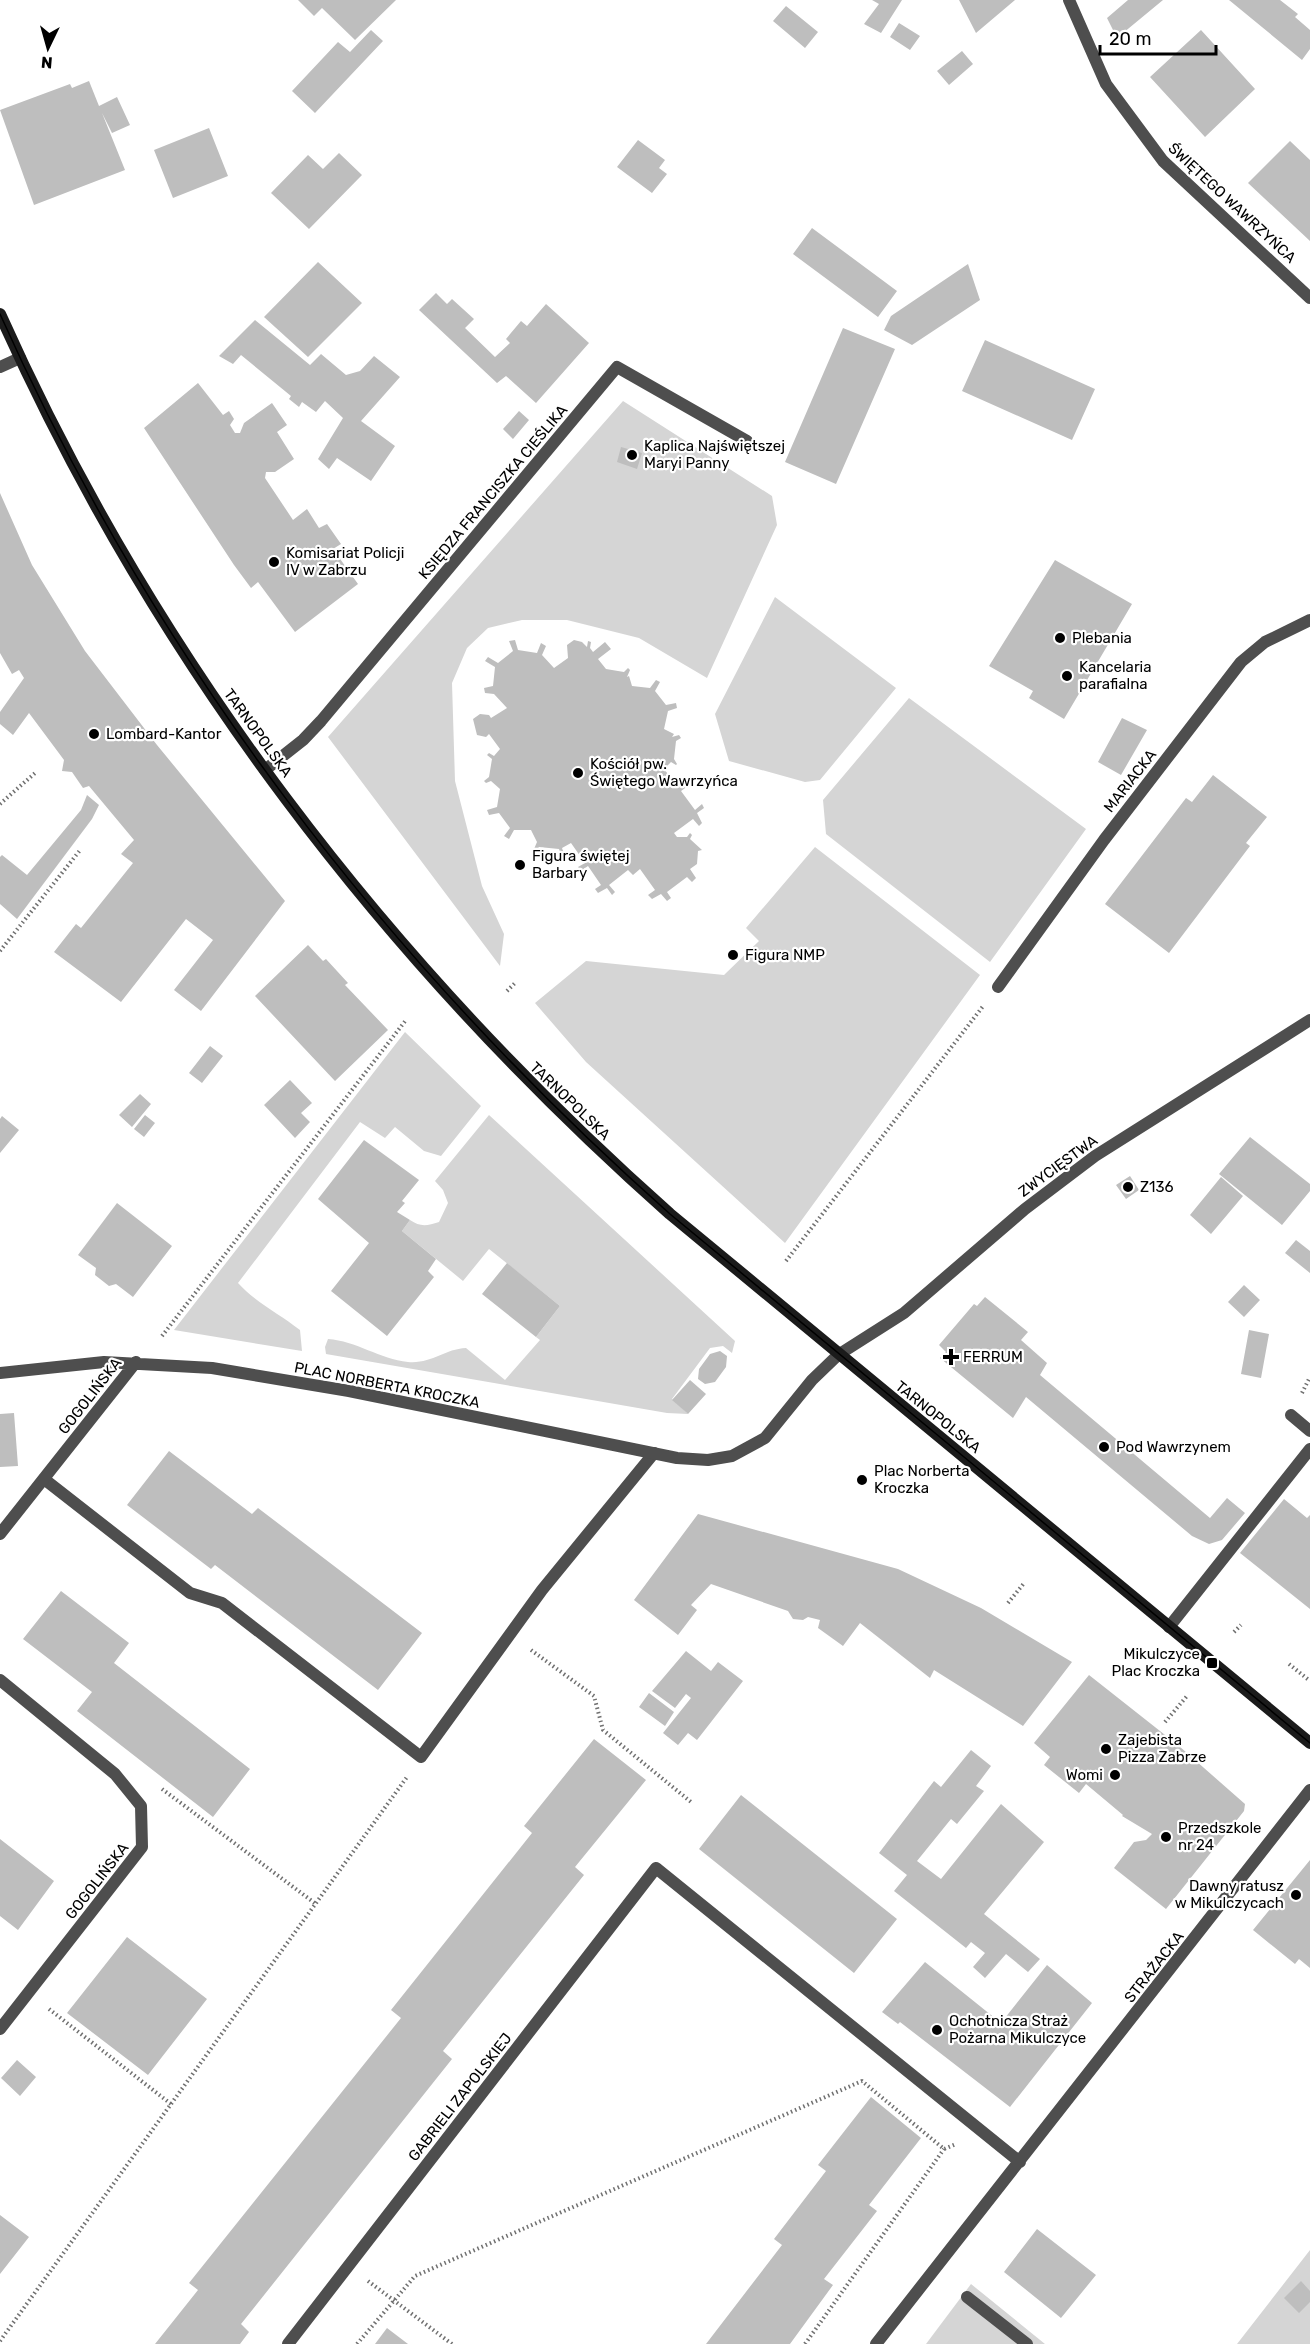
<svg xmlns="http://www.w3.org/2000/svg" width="1310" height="2344" font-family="Rubik,sans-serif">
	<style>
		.green { fill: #d5d5d5 }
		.building { fill: #bebebe }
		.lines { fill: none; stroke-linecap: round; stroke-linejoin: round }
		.path { stroke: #707070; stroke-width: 4; stroke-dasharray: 1.5 3; stroke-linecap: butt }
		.lane { stroke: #4e4e4e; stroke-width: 12 }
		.street { stroke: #4e4e4e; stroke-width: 12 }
		.secondary { stroke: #1b1b1b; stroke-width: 12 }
		.tram { stroke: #000; stroke-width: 1.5 }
		.poi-dot { fill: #000; stroke: #fff; stroke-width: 2 }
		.labels { text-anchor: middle; stroke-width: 4.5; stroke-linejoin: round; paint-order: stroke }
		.street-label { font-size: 15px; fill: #000; stroke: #fff }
		.poi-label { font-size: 15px; fill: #000; stroke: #fff; text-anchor: start }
	</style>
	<rect width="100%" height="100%" fill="#fff"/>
	<path class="green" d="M 623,401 L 772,496 L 777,525 L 707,678 L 639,638 L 567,620 L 522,620 L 488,628 L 467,648 L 452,683 L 455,781 L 482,886 L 504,934 L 500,966 L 328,737 Z
		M 775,597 L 896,688 L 820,780 L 805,782 L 729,761 L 715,714 Z
		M 909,698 L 1086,829 L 990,962 L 826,834 L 823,800 Z
		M 815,847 L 980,975 L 785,1243 L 586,1062 L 535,1003 L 586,961 L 724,975 L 759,941 L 746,928 Z
		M 405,1032 L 481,1106 L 441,1156 L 424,1151 L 395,1127 L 385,1138 L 360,1122 L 238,1283 C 255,1302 280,1314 300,1330 L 302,1351 L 174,1330 Z
		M 489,1115 L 735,1341 L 732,1353 L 723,1346 L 710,1348 L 672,1399 L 688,1414 L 667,1413 L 326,1354 L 325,1347 L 328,1339 C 356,1341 380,1359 408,1362 C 432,1364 444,1349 466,1348 L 505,1380 L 540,1340 L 536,1337 L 560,1306 L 489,1249 L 463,1281 L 402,1231 L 410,1220 C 420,1227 427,1226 439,1222 L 448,1203 L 443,1190 L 435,1181 Z
		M 1310,2250 L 1310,2344 L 1237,2344 Z
		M 971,2284 L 1045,2344 L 926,2344 Z"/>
	<path class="building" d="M 298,0 L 396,0 L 355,40 L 322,8 L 314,16 Z
		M 872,0 L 902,0 L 881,33 L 864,24 L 879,4 Z
		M 959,0 L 1015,0 L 976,33 Z
		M 1128,0 L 1163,0 L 1117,38 L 1107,18 Z
		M 1229,0 L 1280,0 L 1298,14 L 1295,17 L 1310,30 L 1310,49 L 1302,60 Z
		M 786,6 L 818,32 L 805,48 L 773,21 Z
		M 899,23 L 920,36 L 910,50 L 890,37 Z
		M 371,30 L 383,41 L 315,113 L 292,91 L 338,42 L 350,52 Z
		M 1201,30 L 1255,89 L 1205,137 L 1150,77 Z
		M 962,51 L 973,64 L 949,85 L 937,71 Z
		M 89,81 L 99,106 L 117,97 L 130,125 L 112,133 L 102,113 L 125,170 L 34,205 L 0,110 L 70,84 L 72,88 Z
		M 209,128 L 228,176 L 173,198 L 154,150 Z
		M 638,140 L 665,160 L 659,168 L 667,174 L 652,193 L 617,167 Z
		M 1290,141 L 1310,160 L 1310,241 L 1248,183 Z
		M 339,153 L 362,175 L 309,229 L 271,193 L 308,155 L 323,169 Z
		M 812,228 L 897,291 L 878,317 L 793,254 Z
		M 318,262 L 362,303 L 308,357 L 264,317 Z
		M 968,264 L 980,300 L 912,345 L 884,330 L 891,316 Z
		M 436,293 L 447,304 L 452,299 L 474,319 L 465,328 L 495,357 L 510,343 L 506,339 L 521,321 L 527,326 L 546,304 L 589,343 L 536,403 L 506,376 L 497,383 L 419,310 Z
		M 255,320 L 310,365 L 321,354 L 346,375 L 360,371 L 374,356 L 400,377 L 361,421 L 395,446 L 371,481 L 337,458 L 329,469 L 318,459 L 343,418 L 325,401 L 316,412 L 302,402 L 299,407 L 289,399 L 291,396 L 241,355 L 233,364 L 219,356 Z
		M 843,328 L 895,349 L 836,484 L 785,462 Z
		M 985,340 L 1095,389 L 1072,440 L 962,391 Z
		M 198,383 L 223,415 L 229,411 L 234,419 L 230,425 L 235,433 L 240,433 L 244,423 L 272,403 L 287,425 L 277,432 L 294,459 L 275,472 L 266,472 L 265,478 L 293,520 L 307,509 L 319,528 L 327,524 L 341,544 L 333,549 L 358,584 L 295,632 L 258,582 L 251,588 L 234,565 L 144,428 Z
		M 519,411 L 529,420 L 513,439 L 503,429 Z
		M 621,447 L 642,453 L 637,469 L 617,462 Z
		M 0,493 L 32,565 L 85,651 L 157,745 L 285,901 L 201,1011 L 174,990 L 213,940 L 186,919 L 121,1002 L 54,952 L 76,924 L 81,928 L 133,863 L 121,854 L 134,840 L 89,786 L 83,788 L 72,772 L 62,771 L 64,760 L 29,713 L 13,735 L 0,724 L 0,712 L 24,678 L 19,670 L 12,674 L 0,653 Z
		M 1055,560 L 1132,604 L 1064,719 L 1029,698 L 1033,691 L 989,666 Z
		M 515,640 L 518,650 L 537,653 L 541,643 L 546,646 L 542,655 L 554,668 L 568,658 L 567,645 L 574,640 L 582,642 L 587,647 L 588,641 L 591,642 L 590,648 L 593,652 L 605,642 L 611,649 L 598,659 L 606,669 L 624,672 L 628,668 L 630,670 L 627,677 L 629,676 L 632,686 L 650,688 L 656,680 L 660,682 L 655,691 L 666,705 L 676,703 L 677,708 L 668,711 L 664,729 L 674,734 L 672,737 L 679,735 L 681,738 L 676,741 L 674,759 L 677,764 L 676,765 L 671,762 L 664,769 L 678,787 L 685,782 L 688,786 L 681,791 L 695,810 L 702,804 L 704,808 L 697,813 L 702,823 L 699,826 L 693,819 L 674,833 L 677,837 L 687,837 L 690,833 L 692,835 L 690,839 L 702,850 L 698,851 L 697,864 L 690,869 L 696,878 L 692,882 L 687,877 L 667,892 L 671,898 L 667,901 L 661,894 L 652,899 L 648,895 L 655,890 L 640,869 L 633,875 L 628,870 L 609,885 L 615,892 L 612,895 L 607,888 L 598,893 L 595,889 L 601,885 L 588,866 L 581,871 L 578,867 L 585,863 L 571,843 L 562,848 L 564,854 L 561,855 L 559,849 L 539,847 L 536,851 L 534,849 L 537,842 L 531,830 L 514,830 L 509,839 L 504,836 L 510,828 L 499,813 L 489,815 L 487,810 L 497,807 L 500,789 L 491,781 L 486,783 L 484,781 L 489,777 L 492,759 L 487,755 L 489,753 L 494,756 L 500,749 L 489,734 L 486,737 L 477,735 L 473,719 L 480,714 L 489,715 L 491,718 L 507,708 L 494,694 L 485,693 L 484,688 L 493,686 L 495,667 L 485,661 L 488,657 L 498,663 L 513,651 L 509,641 Z
		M 1122,718 L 1147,730 L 1121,775 L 1098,762 Z
		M 1213,775 L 1267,817 L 1246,843 L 1250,846 L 1169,953 L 1105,904 L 1186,798 L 1192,802 Z
		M 87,795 L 99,805 L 92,819 L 17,919 L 0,904 L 0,857 L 2,855 L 27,875 L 81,810 Z
		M 308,945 L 323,961 L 326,959 L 348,983 L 345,985 L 388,1030 L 335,1081 L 255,996 Z
		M 210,1046 L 223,1056 L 202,1083 L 189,1073 Z
		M 290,1080 L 312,1103 L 301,1113 L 310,1122 L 295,1138 L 264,1105 Z
		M 140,1094 L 151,1104 L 132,1127 L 119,1115 Z
		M 145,1115 L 155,1123 L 144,1137 L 134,1129 Z
		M 2,1116 L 19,1130 L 0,1153 L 0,1119 Z
		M 1250,1137 L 1310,1184 L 1310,1191 L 1282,1225 L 1219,1174 Z
		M 364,1140 L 419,1180 L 402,1201 L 405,1203 L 397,1212 L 410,1220 L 402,1231 L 436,1259 L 428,1271 L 434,1277 L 387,1336 L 331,1291 L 369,1243 L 318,1199 Z
		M 1130,1176 L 1139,1190 L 1126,1199 L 1116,1185 Z
		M 1221,1177 L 1243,1196 L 1211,1234 L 1190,1215 Z
		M 117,1203 L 172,1246 L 133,1297 L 116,1284 L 109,1286 L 95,1275 L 96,1268 L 78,1255 Z
		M 1296,1240 L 1310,1251 L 1310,1273 L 1285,1253 Z
		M 507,1263 L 560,1306 L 536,1337 L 482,1294 Z
		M 1244,1285 L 1260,1300 L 1244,1317 L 1228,1302 Z
		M 985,1297 L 1028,1332 L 1021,1340 L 1047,1363 L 1040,1375 L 1210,1518 L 1227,1498 L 1245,1513 L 1222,1540 L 1209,1544 L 1192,1536 L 1026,1397 L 1013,1418 L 940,1358 L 946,1352 L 939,1345 L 974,1304 L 977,1306 Z
		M 1249,1330 L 1269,1334 L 1261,1378 L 1241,1374 Z
		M 720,1351 L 727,1356 L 726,1367 L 715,1382 L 705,1384 L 698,1379 L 699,1369 L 710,1354 Z
		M 690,1380 L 706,1394 L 688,1414 L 672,1400 Z
		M 14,1413 L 18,1466 L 0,1467 L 0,1414 Z
		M 169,1451 L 252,1514 L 258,1508 L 422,1633 L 378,1690 L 215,1565 L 211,1569 L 127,1505 Z
		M 1284,1499 L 1307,1518 L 1310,1515 L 1310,1609 L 1240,1553 Z
		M 698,1514 L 898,1569 L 981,1608 L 1072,1662 L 1023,1726 L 934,1670 L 930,1678 L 860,1623 L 843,1646 L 818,1628 L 820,1620 L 808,1617 L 803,1620 L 793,1619 L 788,1611 L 711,1584 L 691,1605 L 697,1610 L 678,1635 L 634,1600 Z
		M 61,1591 L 129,1643 L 114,1663 L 250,1769 L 213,1817 L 77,1711 L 92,1692 L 23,1639 Z
		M 686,1651 L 711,1671 L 718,1662 L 743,1681 L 697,1740 L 688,1733 L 678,1745 L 663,1733 L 691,1698 L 686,1694 L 675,1708 L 652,1691 Z
		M 1089,1675 L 1179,1746 L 1245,1804 L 1244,1811 L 1166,1909 L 1114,1868 L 1134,1842 L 1146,1840 L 1152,1834 L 1122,1816 L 1123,1815 L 1086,1784 L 1079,1793 L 1044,1765 L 1050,1757 L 1034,1743 Z
		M 649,1693 L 674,1712 L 665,1726 L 639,1707 Z
		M 594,1739 L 646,1780 L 575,1867 L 584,1875 L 443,2051 L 452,2059 L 241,2324 L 249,2332 L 240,2344 L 155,2344 L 198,2290 L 189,2283 L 401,2018 L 391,2010 L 532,1833 L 524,1826 Z
		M 971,1750 L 991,1766 L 976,1786 L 984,1791 L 957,1824 L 951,1819 L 917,1861 L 941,1879 L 1001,1804 L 1044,1842 L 984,1914 L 1040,1959 L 1028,1972 L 1006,1954 L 985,1978 L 973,1967 L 985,1953 L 971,1942 L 966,1948 L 894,1891 L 907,1875 L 879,1853 L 934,1781 L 941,1787 Z
		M 741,1795 L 897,1919 L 854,1973 L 699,1849 Z
		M 0,1839 L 54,1881 L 18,1930 L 0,1916 Z
		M 1310,1860 L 1310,1968 L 1299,1959 L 1295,1964 L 1253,1930 Z
		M 127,1937 L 207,1999 L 148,2075 L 67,2013 Z
		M 925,1962 L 1001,2023 L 1047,1965 L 1092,2003 L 1010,2107 L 900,2022 L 898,2024 L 882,2012 Z
		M 17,2060 L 36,2077 L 20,2096 L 1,2078 Z
		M 871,2097 L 921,2138 L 869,2205 L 877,2211 L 824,2279 L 833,2285 L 790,2344 L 706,2344 L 782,2245 L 774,2239 L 826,2171 L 818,2165 Z
		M 0,2215 L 29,2237 L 0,2274 Z
		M 1037,2229 L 1096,2275 L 1061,2318 L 1004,2272 Z
		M 1301,2281 L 1310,2291 L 1310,2302 L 1299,2313 L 1284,2298 Z
		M 387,2328 L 408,2344 L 375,2344 Z"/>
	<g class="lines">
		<path class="path" d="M 0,804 L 35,773
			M 0,951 L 81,849
			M 507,991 L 516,982
			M 786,1261 L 984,1005
			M 162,1336 L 406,1020
			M 1302,1393 L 1310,1377
			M 1008,1603 L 1025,1582
			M 1234,1632 L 1241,1625
			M 531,1650 L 594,1696 L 603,1730 L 691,1802
			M 1289,1664 L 1310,1681
			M 1165,1722 L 1187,1696
			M 162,1789 L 316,1904
			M 49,2009 L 171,2104
			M 368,2281 L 452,2344
			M 0,2341 L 407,1777
			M 357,2344 L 415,2276 L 862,2081 L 944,2149 L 956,2144
			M 805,2344 L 944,2149"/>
		<path class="lane" d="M 1291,1415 L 1310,1431
			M 44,1479 L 190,1593 L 222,1603 L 421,1757 L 542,1590 L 654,1453
			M 1169,1627 L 1310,1449
			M 0,1680 L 115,1774 L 141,1806 L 142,1847 L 0,2029
			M 967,2297 L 1027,2344
			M 288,2344 L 656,1868 L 1020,2162
			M 876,2344 L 1310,1790"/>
		<path class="street" d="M 1069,0 L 1106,84 L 1163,161 L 1310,298
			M 0,367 L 20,358
			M 265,770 L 303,740 L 321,721 L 617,367 L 747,441
			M 998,987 L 1104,840 L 1241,662 L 1265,642 L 1310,620
			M 0,1373 L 104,1362 L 212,1368 L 349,1391 L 677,1458 L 708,1460 L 732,1456 L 765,1438 L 812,1380 L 838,1355 L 904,1313 L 1025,1209 L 1095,1156 L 1310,1020
			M 0,1534 L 136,1362"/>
		<path class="secondary" d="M 0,314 C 155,661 386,962 670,1214 L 1310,1743"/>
		<path class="tram" d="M 0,314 C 155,661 386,962 670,1214 L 1310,1743"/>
	</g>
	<g class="poi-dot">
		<circle cx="632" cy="455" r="6"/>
		<circle cx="274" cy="562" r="6"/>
		<circle cx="1060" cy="638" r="6"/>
		<circle cx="1067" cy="676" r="6"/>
		<circle cx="94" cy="734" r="6"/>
		<circle cx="578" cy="773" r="6"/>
		<circle cx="520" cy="865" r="6"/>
		<circle cx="733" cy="955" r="6"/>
		<circle cx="1128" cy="1187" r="6"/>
		<path d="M948 1348h6v6h6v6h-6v6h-6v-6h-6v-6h6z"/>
		<circle cx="1104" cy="1447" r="6"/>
		<circle cx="862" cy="1480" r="6"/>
		<rect x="1206" y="1657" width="12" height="12" rx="3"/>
		<circle cx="1106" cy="1749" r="6"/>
		<circle cx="1115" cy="1775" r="6"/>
		<circle cx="1166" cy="1837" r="6"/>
		<circle cx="1296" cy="1895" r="6"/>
		<circle cx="937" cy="2030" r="6"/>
	</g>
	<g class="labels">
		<g class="street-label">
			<text transform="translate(1232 203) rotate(43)" y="5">ŚWIĘTEGO WAWRZYŃCA</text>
			<text transform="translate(493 492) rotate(-50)" y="5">KSIĘDZA FRANCISZKA CIEŚLIKA</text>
			<text transform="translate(258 733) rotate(54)" y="5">TARNOPOLSKA</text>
			<text transform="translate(1130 781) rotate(-52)" y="5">MARIACKA</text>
			<text transform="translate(570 1101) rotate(44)" y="5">TARNOPOLSKA</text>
			<text transform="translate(1058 1166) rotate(-36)" y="5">ZWYCIĘSTWA</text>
			<text transform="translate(387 1385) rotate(11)" y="5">PLAC NORBERTA KROCZKA</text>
			<text transform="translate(90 1396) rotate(-52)" y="5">GOGOLIŃSKA</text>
			<text transform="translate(938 1417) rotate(39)" y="5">TARNOPOLSKA</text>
			<text transform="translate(97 1881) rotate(-52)" y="5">GOGOLIŃSKA</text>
			<text transform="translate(1154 1967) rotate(-52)" y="5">STRAŻACKA</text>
			<text transform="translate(460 2097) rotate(-52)" y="5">GABRIELI ZAPOLSKIEJ</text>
		</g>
		<g class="poi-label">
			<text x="644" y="451">Kaplica Najświętszej<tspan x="644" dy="17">Maryi Panny</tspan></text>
			<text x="286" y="558">Komisariat Policji<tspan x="286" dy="17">IV w Zabrzu</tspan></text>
			<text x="1072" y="643">Plebania</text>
			<text x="1079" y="672">Kancelaria<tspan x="1079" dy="17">parafialna</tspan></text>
			<text x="106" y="739">Lombard-Kantor</text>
			<text x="590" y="769">Kościół pw.<tspan x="590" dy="17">Świętego Wawrzyńca</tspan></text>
			<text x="532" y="861">Figura świętej<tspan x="532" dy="17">Barbary</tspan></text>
			<text x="745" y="960">Figura NMP</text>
			<text x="1140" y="1192">Z136</text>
			<text x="963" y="1362">FERRUM</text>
			<text x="1116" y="1452">Pod Wawrzynem</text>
			<text x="874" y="1476">Plac Norberta<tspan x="874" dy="17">Kroczka</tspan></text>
			<text x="1200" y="1659" text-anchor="end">Mikulczyce<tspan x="1200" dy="17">Plac Kroczka</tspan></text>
			<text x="1118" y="1745">Zajebista<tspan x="1118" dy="17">Pizza Zabrze</tspan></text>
			<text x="1103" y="1780" text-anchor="end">Womi</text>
			<text x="1178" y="1833">Przedszkole<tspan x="1178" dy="17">nr 24</tspan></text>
			<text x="1284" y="1891" text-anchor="end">Dawny ratusz<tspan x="1284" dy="17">w Mikulczycach</tspan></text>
			<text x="949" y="2026">Ochotnicza Straż<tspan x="949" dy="17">Pożarna Mikulczyce</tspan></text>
		</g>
	</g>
	<g transform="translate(48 48) rotate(185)" stroke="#ffffff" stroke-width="4.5" paint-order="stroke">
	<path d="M0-4.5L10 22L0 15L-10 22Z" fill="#000000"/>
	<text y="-9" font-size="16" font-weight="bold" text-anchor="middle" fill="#000000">N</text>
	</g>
	<path d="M1100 45v9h116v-9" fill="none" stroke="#000000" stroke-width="3"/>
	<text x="1109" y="45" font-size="18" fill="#000000" stroke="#ffffff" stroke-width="4.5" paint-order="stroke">20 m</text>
</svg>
